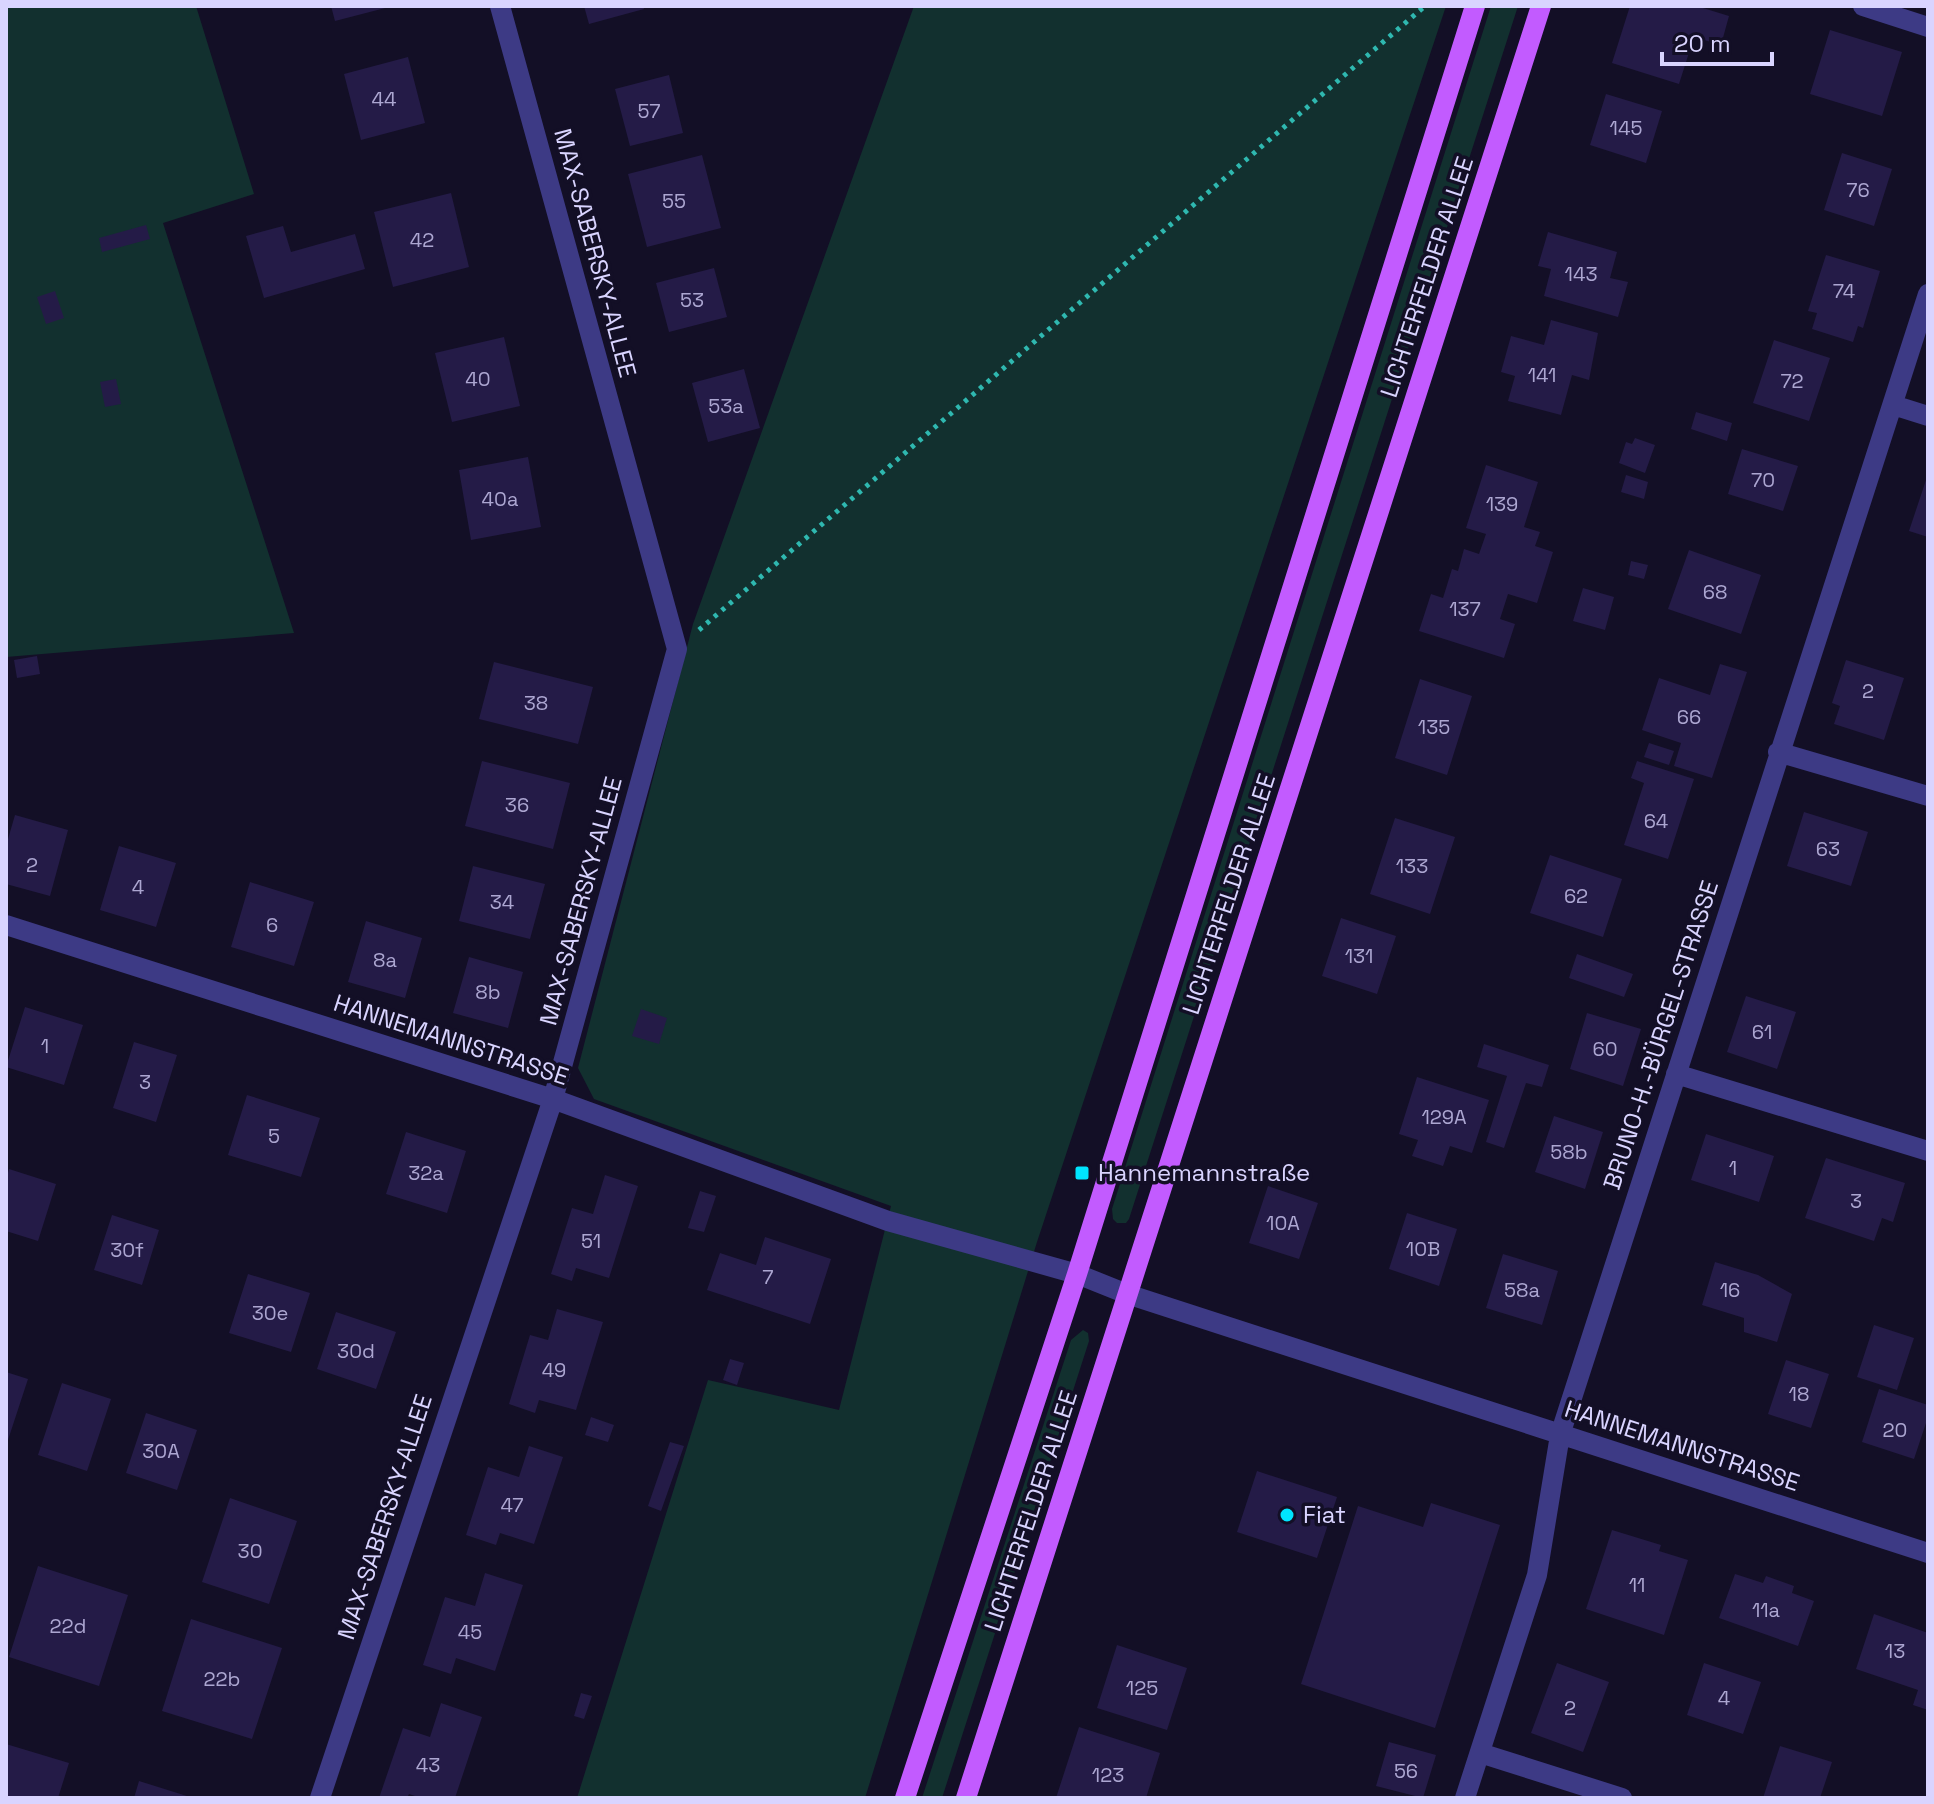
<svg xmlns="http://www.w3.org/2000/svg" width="1934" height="1804" font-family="'Space Grotesk',sans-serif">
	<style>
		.green { fill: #12302f }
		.building { fill: #241b47 }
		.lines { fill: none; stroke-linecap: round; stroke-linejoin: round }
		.path { stroke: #2fb8b0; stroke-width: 5; stroke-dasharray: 4 6; stroke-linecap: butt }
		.minor { stroke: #3d3a85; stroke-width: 20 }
		.major { stroke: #c25bff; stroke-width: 20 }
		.poi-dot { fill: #00e5ff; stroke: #130f26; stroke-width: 3 }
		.labels { text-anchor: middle; stroke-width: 7; stroke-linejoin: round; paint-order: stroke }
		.number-label { font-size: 20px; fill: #aca6d1 }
		.street-label { font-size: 24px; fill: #d9d4ff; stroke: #130f26 }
		.poi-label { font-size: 24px; fill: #d9d4ff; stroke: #130f26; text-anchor: start }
	</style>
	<rect width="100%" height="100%" fill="#130f26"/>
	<path class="green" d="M 6,6 L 196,6 L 254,194 L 163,223 L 294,633 L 6,657 Z
		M 914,6 L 1446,6 L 1037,1242 L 865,1798 L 577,1798 L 708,1380 L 839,1410 L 891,1206 L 594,1099 L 578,1068 L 693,624 Z
		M 1491,6 L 1518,6 L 1129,1219 L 1126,1223 L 1117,1223 L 1113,1219 L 1112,1209 Z
		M 1083,1330 L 1088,1333 L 1089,1341 L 942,1798 L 922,1798 L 1071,1340 Z"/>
	<path class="building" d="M 331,6 L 389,6 L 389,7 L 335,21 Z
		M 584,6 L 643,6 L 644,9 L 589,24 Z
		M 1630,6 L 1703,6 L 1703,8 L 1729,16 L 1721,45 L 1694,37 L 1679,84 L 1612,63 Z
		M 1830,30 L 1902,52 L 1882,116 L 1810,94 Z
		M 408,57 L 425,123 L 361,140 L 344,74 Z
		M 669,75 L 683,133 L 630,146 L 615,89 Z
		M 1606,94 L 1662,111 L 1646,163 L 1590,145 Z
		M 1842,153 L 1892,169 L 1874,226 L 1824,210 Z
		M 702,155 L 721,228 L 647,247 L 628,174 Z
		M 451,193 L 469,267 L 393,287 L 374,212 Z
		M 146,225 L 150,239 L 102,252 L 99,238 Z
		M 283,226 L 291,252 L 355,234 L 365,269 L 264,298 L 246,236 Z
		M 1548,232 L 1617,252 L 1610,278 L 1628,282 L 1618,317 L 1544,296 L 1551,269 L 1538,266 Z
		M 1826,255 L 1880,271 L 1863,328 L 1858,326 L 1853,342 L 1812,329 L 1817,313 L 1808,311 Z
		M 714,268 L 727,317 L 669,332 L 656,283 Z
		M 55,291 L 64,318 L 46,324 L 37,297 Z
		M 1551,320 L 1598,333 L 1589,380 L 1572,375 L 1561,415 L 1508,401 L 1515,376 L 1501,372 L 1511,336 L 1544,345 Z
		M 504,337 L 520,406 L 452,422 L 435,353 Z
		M 1774,340 L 1830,358 L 1809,421 L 1753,403 Z
		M 744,369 L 760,428 L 708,442 L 692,383 Z
		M 116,379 L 121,404 L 105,407 L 100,382 Z
		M 1696,412 L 1732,423 L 1727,441 L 1691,429 Z
		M 1635,438 L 1655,445 L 1645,473 L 1619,463 L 1626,442 L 1632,444 Z
		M 1742,449 L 1798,466 L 1783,511 L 1728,494 Z
		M 528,457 L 541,527 L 471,540 L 459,470 Z
		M 1486,465 L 1538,482 L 1524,527 L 1540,532 L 1535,546 L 1553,552 L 1537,603 L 1508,594 L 1500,619 L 1515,624 L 1504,658 L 1419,631 L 1431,594 L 1443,598 L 1452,569 L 1458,571 L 1464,549 L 1479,554 L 1486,534 L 1466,528 Z
		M 1928,474 L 1928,537 L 1909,531 Z
		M 1626,475 L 1648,482 L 1644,499 L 1621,492 Z
		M 1689,550 L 1761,575 L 1741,634 L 1668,609 Z
		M 1631,561 L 1648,565 L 1644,579 L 1628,575 Z
		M 1583,588 L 1614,597 L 1605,630 L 1573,621 Z
		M 37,656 L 40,674 L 17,678 L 14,660 Z
		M 1846,660 L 1904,678 L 1884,740 L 1834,724 L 1840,706 L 1832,703 Z
		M 494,662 L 593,687 L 578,744 L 479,719 Z
		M 1720,664 L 1747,672 L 1712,778 L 1674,766 L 1681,743 L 1642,730 L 1659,678 L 1710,695 Z
		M 1420,679 L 1472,696 L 1447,775 L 1395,758 Z
		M 1649,743 L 1674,751 L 1669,765 L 1644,757 Z
		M 482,761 L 570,783 L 553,849 L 465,826 Z
		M 1637,761 L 1694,779 L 1668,859 L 1624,845 L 1644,783 L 1631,778 Z
		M 1804,812 L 1868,832 L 1851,886 L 1787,866 Z
		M 15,815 L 68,830 L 50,896 L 6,884 L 6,846 Z
		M 1395,818 L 1455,837 L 1430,914 L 1370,894 Z
		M 119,846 L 176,863 L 156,927 L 100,910 Z
		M 1550,855 L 1622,879 L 1603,937 L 1530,913 Z
		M 473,866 L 545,884 L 530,939 L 459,921 Z
		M 250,882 L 314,902 L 294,966 L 231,947 Z
		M 1341,918 L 1396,936 L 1377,994 L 1322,976 Z
		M 366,921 L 422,938 L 405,998 L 348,982 Z
		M 1577,954 L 1633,974 L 1624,997 L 1569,978 Z
		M 469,957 L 523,972 L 508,1028 L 453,1013 Z
		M 1746,996 L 1796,1012 L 1777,1069 L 1727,1052 Z
		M 25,1007 L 83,1025 L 64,1085 L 6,1067 Z
		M 641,1009 L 667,1018 L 659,1044 L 632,1036 Z
		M 1587,1013 L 1641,1029 L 1623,1086 L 1570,1069 Z
		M 134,1042 L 177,1055 L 156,1122 L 113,1108 Z
		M 1484,1044 L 1549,1065 L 1542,1087 L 1526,1083 L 1504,1148 L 1486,1142 L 1507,1076 L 1477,1067 Z
		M 1417,1077 L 1489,1100 L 1472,1153 L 1450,1146 L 1443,1166 L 1412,1156 L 1418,1140 L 1399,1134 Z
		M 247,1095 L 320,1118 L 301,1177 L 228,1155 Z
		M 1554,1116 L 1603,1132 L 1585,1189 L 1535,1172 Z
		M 406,1132 L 466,1151 L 447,1213 L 386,1194 Z
		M 1706,1134 L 1774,1156 L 1759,1202 L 1691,1180 Z
		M 1826,1158 L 1905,1183 L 1893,1222 L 1882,1218 L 1874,1241 L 1805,1218 Z
		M 9,1169 L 56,1184 L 38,1241 L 6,1231 L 6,1180 Z
		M 605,1175 L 638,1186 L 609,1278 L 576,1268 L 572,1281 L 551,1274 L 572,1208 L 593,1214 Z
		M 1268,1186 L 1318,1203 L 1299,1259 L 1249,1243 Z
		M 700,1191 L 716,1196 L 704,1232 L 688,1228 Z
		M 1407,1213 L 1457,1229 L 1439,1286 L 1389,1269 Z
		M 112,1215 L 159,1230 L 142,1285 L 94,1270 Z
		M 765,1237 L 831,1259 L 810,1324 L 707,1290 L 720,1253 L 756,1265 Z
		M 1503,1254 L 1558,1271 L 1542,1325 L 1486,1308 Z
		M 1715,1262 L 1758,1275 L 1792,1294 L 1777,1342 L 1744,1332 L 1744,1318 L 1702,1305 Z
		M 248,1274 L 310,1293 L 291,1352 L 229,1333 Z
		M 557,1309 L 603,1322 L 576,1410 L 539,1400 L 535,1413 L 509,1404 L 530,1335 L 548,1340 Z
		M 336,1312 L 396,1332 L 376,1389 L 317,1369 Z
		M 1874,1325 L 1914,1338 L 1897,1390 L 1857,1377 Z
		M 730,1359 L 744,1363 L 737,1385 L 723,1380 Z
		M 1786,1360 L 1829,1374 L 1811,1428 L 1768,1414 Z
		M 6,1372 L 28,1379 L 7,1443 L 6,1443 Z
		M 62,1383 L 111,1399 L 87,1471 L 38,1455 Z
		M 1879,1389 L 1928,1405 L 1928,1417 L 1914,1459 L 1862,1442 Z
		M 146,1413 L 197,1430 L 177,1490 L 126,1473 Z
		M 591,1417 L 614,1425 L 608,1442 L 585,1435 Z
		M 670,1442 L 684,1446 L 661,1511 L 648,1506 Z
		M 529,1446 L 563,1457 L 534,1544 L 500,1533 L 496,1545 L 466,1535 L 488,1467 L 519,1477 Z
		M 1257,1471 L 1337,1497 L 1317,1558 L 1237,1532 Z
		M 230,1498 L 297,1521 L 269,1604 L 202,1582 Z
		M 1431,1503 L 1500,1525 L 1435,1728 L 1301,1684 L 1358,1506 L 1423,1527 Z
		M 1612,1530 L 1661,1545 L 1659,1551 L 1688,1560 L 1664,1635 L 1586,1609 Z
		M 38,1566 L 128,1595 L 99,1686 L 9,1657 Z
		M 485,1573 L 523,1585 L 495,1671 L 456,1658 L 451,1674 L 423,1665 L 445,1597 L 475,1606 Z
		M 1735,1574 L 1763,1583 L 1766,1576 L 1794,1586 L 1792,1593 L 1814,1601 L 1798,1646 L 1719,1618 Z
		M 1874,1614 L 1928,1633 L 1928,1710 L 1913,1705 L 1918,1690 L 1856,1669 Z
		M 191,1619 L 282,1648 L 252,1739 L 162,1711 Z
		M 1117,1645 L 1187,1668 L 1167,1730 L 1097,1708 Z
		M 1557,1663 L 1609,1682 L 1583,1752 L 1531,1733 Z
		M 1704,1663 L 1761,1682 L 1743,1734 L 1687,1715 Z
		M 581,1693 L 592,1696 L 584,1719 L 574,1716 Z
		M 441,1703 L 482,1717 L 455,1798 L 421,1798 L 409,1794 L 407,1798 L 379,1798 L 403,1728 L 430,1737 Z
		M 1079,1727 L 1160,1753 L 1146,1798 L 1056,1798 Z
		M 1389,1742 L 1436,1755 L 1423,1798 L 1376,1786 Z
		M 6,1744 L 69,1763 L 58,1798 L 6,1798 Z
		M 1780,1746 L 1832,1762 L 1820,1798 L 1763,1798 Z
		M 139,1781 L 190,1797 L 190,1798 L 134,1798 Z"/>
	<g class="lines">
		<path class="path" d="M 699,630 L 1425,6"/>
		<path class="minor" d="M 1863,6 L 1928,27
			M 1893,405 L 1928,416
			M 1778,752 L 1928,796
			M 6,925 L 553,1099 L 888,1221 L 1077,1274 L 1127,1294 L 1928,1553
			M 1676,1074 L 1928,1151
			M 1480,1753 L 1622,1798
			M 320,1798 L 553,1099 L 677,649 L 500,6
			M 1465,1798 L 1537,1575 L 1560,1435 L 1928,294"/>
		<path class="major" d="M 905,1798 L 1077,1274 L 1475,6
			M 966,1798 L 1541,6"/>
	</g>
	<g class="poi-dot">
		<rect x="1074" y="1165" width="16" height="16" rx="4"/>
		<circle cx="1287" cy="1515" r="8"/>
	</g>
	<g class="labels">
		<g class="number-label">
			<text x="384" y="106">44</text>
			<text x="649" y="118">57</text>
			<text x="1626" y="135">145</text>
			<text x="1858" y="197">76</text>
			<text x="674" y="208">55</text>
			<text x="422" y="247">42</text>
			<text x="1581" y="281">143</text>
			<text x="1844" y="298">74</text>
			<text x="692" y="307">53</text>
			<text x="1542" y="382">141</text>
			<text x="478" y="386">40</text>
			<text x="1792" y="388">72</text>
			<text x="726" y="413">53a</text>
			<text x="1763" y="487">70</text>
			<text x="500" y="506">40a</text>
			<text x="1502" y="511">139</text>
			<text x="1715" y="599">68</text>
			<text x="1465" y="616">137</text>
			<text x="1868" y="698">2</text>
			<text x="536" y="710">38</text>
			<text x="1689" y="724">66</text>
			<text x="1434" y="734">135</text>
			<text x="517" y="812">36</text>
			<text x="1656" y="828">64</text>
			<text x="1828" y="856">63</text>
			<text x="32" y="872">2</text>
			<text x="1412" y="873">133</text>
			<text x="138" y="894">4</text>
			<text x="1576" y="903">62</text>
			<text x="502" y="909">34</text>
			<text x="272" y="932">6</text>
			<text x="1359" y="963">131</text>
			<text x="385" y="967">8a</text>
			<text x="488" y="999">8b</text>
			<text x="1762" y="1039">61</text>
			<text x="45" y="1053">1</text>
			<text x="1605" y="1056">60</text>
			<text x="145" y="1089">3</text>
			<text x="1444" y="1124">129A</text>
			<text x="274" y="1143">5</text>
			<text x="1569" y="1159">58b</text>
			<text x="1733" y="1175">1</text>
			<text x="426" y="1180">32a</text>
			<text x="1856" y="1208">3</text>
			<text x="1283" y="1230">10A</text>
			<text x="591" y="1248">51</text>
			<text x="1423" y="1256">10B</text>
			<text x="127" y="1257">30f</text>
			<text x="768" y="1284">7</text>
			<text x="1522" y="1297">58a</text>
			<text x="1730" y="1297">16</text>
			<text x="270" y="1320">30e</text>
			<text x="356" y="1358">30d</text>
			<text x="554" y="1377">49</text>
			<text x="1799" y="1401">18</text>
			<text x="1895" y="1437">20</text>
			<text x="161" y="1458">30A</text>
			<text x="512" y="1512">47</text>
			<text x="250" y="1558">30</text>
			<text x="1637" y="1592">11</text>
			<text x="1766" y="1617">11a</text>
			<text x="68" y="1633">22d</text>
			<text x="470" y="1639">45</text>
			<text x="1895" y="1658">13</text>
			<text x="222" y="1686">22b</text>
			<text x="1142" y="1695">125</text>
			<text x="1724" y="1705">4</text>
			<text x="1570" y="1715">2</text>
			<text x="428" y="1772">43</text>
			<text x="1406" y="1778">56</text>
			<text x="1108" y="1782">123</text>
		</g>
		<g class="street-label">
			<text transform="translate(595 253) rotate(75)" y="8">MAX-SABERSKY-ALLEE</text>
			<text transform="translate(1427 277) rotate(-72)" y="8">LICHTERFELDER ALLEE</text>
			<text transform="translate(1229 894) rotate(-72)" y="8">LICHTERFELDER ALLEE</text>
			<text transform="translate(581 901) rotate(-75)" y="8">MAX-SABERSKY-ALLEE</text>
			<text transform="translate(1661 1035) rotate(-72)" y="8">BRUNO-H.-BÜRGEL-STRASSE</text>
			<text transform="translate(451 1040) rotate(18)" y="8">HANNEMANNSTRASSE</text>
			<text transform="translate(1682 1446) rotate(18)" y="8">HANNEMANNSTRASSE</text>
			<text transform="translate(1031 1511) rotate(-72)" y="8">LICHTERFELDER ALLEE</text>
			<text transform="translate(385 1517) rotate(-72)" y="8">MAX-SABERSKY-ALLEE</text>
		</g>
		<g class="poi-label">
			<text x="1098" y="1181">Hannemannstraße</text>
			<text x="1303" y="1523">Fiat</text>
		</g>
	</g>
	<rect width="1934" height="1804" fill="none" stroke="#d9d4ff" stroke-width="16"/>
	<path d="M1662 52v12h110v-12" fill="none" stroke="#d9d4ff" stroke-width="4"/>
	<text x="1674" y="52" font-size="24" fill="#d9d4ff" stroke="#130f26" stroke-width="6" paint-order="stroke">20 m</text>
</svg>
